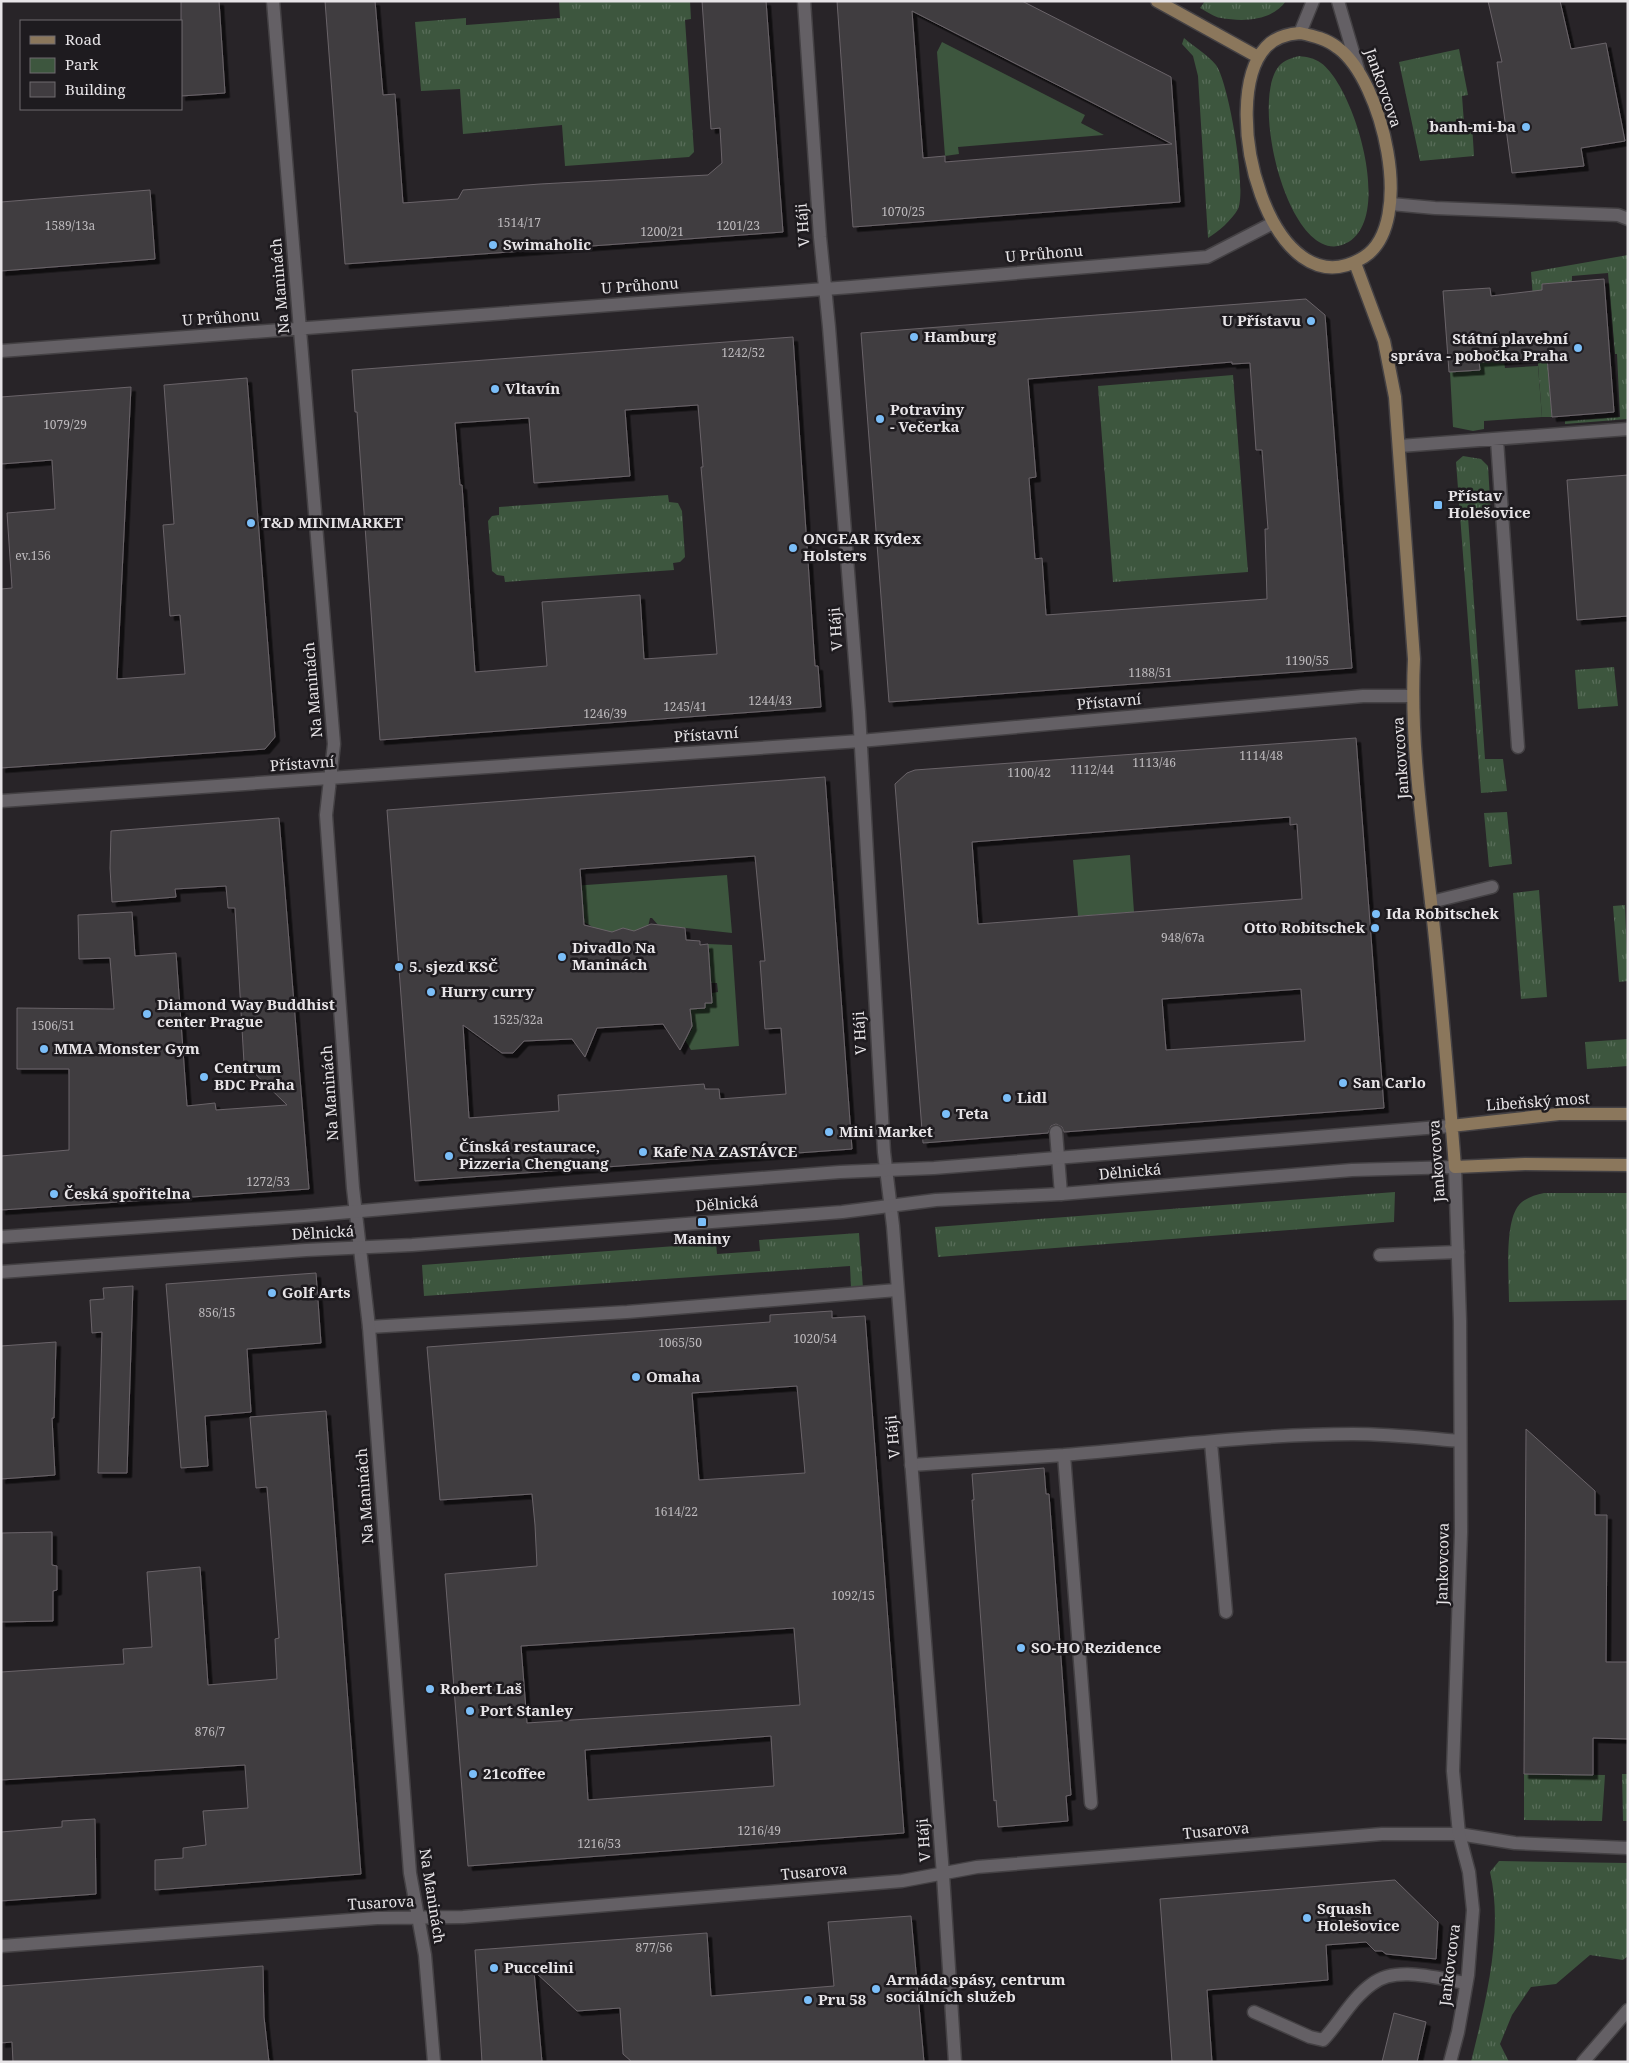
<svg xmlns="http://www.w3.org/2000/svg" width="1629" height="2063" font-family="'Noto Serif',serif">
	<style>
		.grass { fill: url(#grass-tufts) }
		.green { fill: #3d563e }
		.building { fill: #403c40; stroke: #6a6469; fill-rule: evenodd; filter: url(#shadow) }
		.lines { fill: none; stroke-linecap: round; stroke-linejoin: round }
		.service-casing { stroke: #444144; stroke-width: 15 }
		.minor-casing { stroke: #444144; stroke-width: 15 }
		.tertiary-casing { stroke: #444144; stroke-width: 15 }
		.secondary-casing { stroke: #444144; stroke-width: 15 }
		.service { stroke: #646065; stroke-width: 12 }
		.minor { stroke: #646065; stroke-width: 12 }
		.tertiary { stroke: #646065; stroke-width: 12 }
		.secondary { stroke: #8b775c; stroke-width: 12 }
		.poi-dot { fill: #7bbef8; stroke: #1e1b1f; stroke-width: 2 }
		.labels { text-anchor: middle; stroke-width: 5; stroke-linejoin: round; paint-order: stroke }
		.number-label { font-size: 12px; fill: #bdbabd }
		.street-label { font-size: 15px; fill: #e7e4e7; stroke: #1e1b1f }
		.poi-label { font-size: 15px; font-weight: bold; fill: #e7e4e7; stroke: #1e1b1f; text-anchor: start }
	</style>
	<defs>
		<pattern id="grass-tufts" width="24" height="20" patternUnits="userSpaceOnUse" patternTransform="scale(1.25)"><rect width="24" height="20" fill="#3d563e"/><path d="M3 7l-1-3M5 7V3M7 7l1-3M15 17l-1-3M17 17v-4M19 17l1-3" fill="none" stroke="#596e5a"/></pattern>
		<filter id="shadow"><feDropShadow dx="4.5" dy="4.5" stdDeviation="0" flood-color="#0009"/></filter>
	</defs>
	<rect width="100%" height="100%" fill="#282428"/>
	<path class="grass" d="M 559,1 L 690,1 L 691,19 L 685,20 L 694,152 L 689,157 L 565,166 L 562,125 L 463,134 L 460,89 L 421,91 L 415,22 L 466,18 L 466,25 L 560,18 Z
		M 1205,1 L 1286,1 C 1272,21 1244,22 1221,18 C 1214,17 1206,11 1200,8 Z
		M 1184,38 C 1194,47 1207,54 1216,65 C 1229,83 1247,190 1238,209 C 1231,221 1219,231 1208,238 L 1198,76 L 1193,56 L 1182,44 Z
		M 1459,49 L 1468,95 L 1462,96 L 1464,123 L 1472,124 L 1474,156 L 1420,161 L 1399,62 Z
		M 1299,56 C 1307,57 1314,58 1321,63 C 1355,87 1397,227 1342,245 C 1289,263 1249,102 1279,66 C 1284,60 1292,58 1299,56 Z
		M 1628,255 L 1628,419 L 1565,424 L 1565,421 L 1620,417 L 1617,354 L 1615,354 L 1608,273 L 1572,276 L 1572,282 L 1542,284 L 1552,417 L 1542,417 L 1531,272 Z
		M 1233,375 L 1248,572 L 1113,582 L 1098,386 Z
		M 1463,456 L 1481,459 L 1488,466 L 1491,515 L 1468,517 L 1485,759 L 1503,759 L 1507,791 L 1481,793 L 1456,462 Z
		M 668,495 L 669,502 L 678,503 L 682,511 L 685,557 L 680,562 L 673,563 L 674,570 L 505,582 L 504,576 L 497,575 L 492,571 L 488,521 L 492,516 L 499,515 L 499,507 Z
		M 1614,667 L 1618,706 L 1578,709 L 1575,670 Z
		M 1507,812 L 1512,864 L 1489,867 L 1484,813 Z
		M 1539,890 L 1547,997 L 1521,999 L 1513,893 Z
		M 1625,905 L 1628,981 L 1619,982 L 1613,906 Z
		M 1628,1039 L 1628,1066 L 1587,1069 L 1585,1042 Z
		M 1395,1192 L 1394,1222 L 938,1257 L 935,1227 Z
		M 1544,1193 L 1628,1193 L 1628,1300 L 1509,1302 C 1509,1279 1504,1222 1519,1205 C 1525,1198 1535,1195 1544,1193 Z
		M 859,1233 L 863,1288 L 851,1288 L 850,1266 L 424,1296 L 422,1265 L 716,1243 L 717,1254 L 760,1251 L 759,1240 Z
		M 1524,1774 L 1605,1775 L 1602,1821 L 1524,1820 Z
		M 1622,1774 L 1628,1774 L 1628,1821 L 1623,1821 Z
		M 1499,1861 L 1628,1863 L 1628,1956 L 1623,1960 L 1590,1955 L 1556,1984 L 1531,1987 L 1512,2015 L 1500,2044 L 1509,2062 L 1471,2062 C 1485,2004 1504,1932 1490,1872 Z"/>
	<path class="green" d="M 942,42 L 1085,115 L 1081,123 L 1104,135 L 958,147 L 959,154 L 945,156 L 937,52 Z
		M 1504,360 L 1505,368 L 1538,366 L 1542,417 L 1484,421 L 1484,429 L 1473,431 L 1453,427 L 1450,372 L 1480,369 L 1479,362 Z
		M 1130,855 L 1134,912 L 1078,916 L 1073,860 Z
		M 727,875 L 732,933 L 658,925 L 652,918 L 650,918 L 648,927 L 638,933 L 624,928 L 618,930 L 615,934 L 598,930 L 584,922 L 583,912 L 572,886 Z
		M 708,944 L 732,945 L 739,1046 L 691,1050 L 685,1040 L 692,1029 L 690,1009 L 705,1008 L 705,1003 L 712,1002 L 712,993 L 718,992 L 717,983 L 711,983 Z"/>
	<path class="building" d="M 181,1 L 219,1 L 225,93 L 181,96 Z
		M 325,1 L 375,1 L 383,95 L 395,94 L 403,203 L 458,199 L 463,190 L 540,184 L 708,175 L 722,163 L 720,128 L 711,129 L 702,1 L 766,1 L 783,232 L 345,264 Z
		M 837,1 L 1022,1 L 1171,77 L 1180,202 L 853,227 ZM 912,11 L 1091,102 L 1172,144 L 945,162 L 945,156 L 923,158 Z
		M 1488,1 L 1560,1 L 1571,49 L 1606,43 L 1625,141 L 1581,148 L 1584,166 L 1512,173 L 1497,62 L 1502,62 Z
		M 150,190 L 155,259 L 1,271 L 1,202 Z
		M 1604,279 L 1614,412 L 1552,417 L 1547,357 L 1479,362 L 1480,370 L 1449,372 L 1443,291 L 1490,288 L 1491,296 L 1542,290 L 1542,284 Z
		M 1306,299 L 1325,315 L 1352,668 L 889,702 L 861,333 ZM 1232,362 L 1232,364 L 1250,363 L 1256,450 L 1262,450 L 1268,529 L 1265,529 L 1267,599 L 1046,615 L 1042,558 L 1035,559 L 1029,478 L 1036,477 L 1028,379 Z
		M 793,337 L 815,666 L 818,666 L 821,707 L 380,740 L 357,412 L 355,412 L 352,370 ZM 698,405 L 703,467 L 701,467 L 717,654 L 644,659 L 640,595 L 542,602 L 547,666 L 475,672 L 462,485 L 460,485 L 455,423 L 529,418 L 534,483 L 630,476 L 625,410 Z
		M 247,378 L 275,737 L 265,749 L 1,768 L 1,589 L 12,588 L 7,513 L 55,509 L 52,460 L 1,464 L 1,397 L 131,387 L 117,679 L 185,674 L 180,615 L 170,616 L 163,525 L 174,524 L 164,385 Z
		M 1628,475 L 1628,616 L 1577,620 L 1567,480 Z
		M 1356,738 L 1384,1108 L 1064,1132 L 1062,1127 L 1056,1124 L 1051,1126 L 1048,1133 L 923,1143 L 895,784 L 907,773 L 915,770 ZM 1290,817 L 1290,825 L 1297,824 L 1302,899 L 978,924 L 972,842 ZM 1301,989 L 1305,1041 L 1166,1050 L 1162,999 Z
		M 825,777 L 852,1149 L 415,1181 L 387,810 ZM 755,856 L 765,961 L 760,961 L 765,1029 L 781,1028 L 786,1094 L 720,1099 L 719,1089 L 705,1089 L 704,1084 L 558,1095 L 559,1111 L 469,1118 L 463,1025 L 502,1053 L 513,1053 L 524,1041 L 572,1039 L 585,1057 L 597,1028 L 663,1024 L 680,1050 L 692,1026 L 690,1009 L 705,1008 L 705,1003 L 712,1003 L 708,944 L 700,945 L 700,941 L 686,940 L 685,928 L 651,924 L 634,931 L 623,928 L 612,932 L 584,925 L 580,869 Z
		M 279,818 L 309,1189 L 1,1210 L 1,1156 L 69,1150 L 69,1069 L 17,1069 L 17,1008 L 114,1009 L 110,958 L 79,959 L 78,915 L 132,912 L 135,956 L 176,953 L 187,1106 L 215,1103 L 216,1110 L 287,1105 L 244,1063 L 235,908 L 228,908 L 226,886 L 175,889 L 176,897 L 112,902 L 110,868 L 111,831 Z
		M 316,1273 L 321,1343 L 247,1349 L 251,1412 L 205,1416 L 208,1466 L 181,1468 L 166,1284 Z
		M 133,1286 L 127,1473 L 98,1473 L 102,1332 L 92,1333 L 90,1300 L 104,1299 L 103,1288 Z
		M 832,1311 L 832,1318 L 865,1316 L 904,1833 L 468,1866 L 445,1574 L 537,1566 L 535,1525 L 532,1494 L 440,1500 L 427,1347 L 770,1322 L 770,1315 ZM 797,1386 L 805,1473 L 699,1480 L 692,1393 ZM 794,1628 L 800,1705 L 527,1723 L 521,1646 ZM 771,1736 L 774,1786 L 588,1800 L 585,1750 Z
		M 56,1342 L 54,1418 L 52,1418 L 55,1475 L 1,1479 L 1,1346 Z
		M 326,1411 L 361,1874 L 155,1890 L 155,1860 L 183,1858 L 183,1848 L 206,1845 L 203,1811 L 248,1808 L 245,1765 L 1,1780 L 1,1672 L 124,1664 L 123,1649 L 152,1647 L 147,1572 L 200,1567 L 208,1685 L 277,1679 L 275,1639 L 279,1638 L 267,1487 L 256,1488 L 250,1417 Z
		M 1526,1429 L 1595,1491 L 1595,1515 L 1607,1515 L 1606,1662 L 1628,1662 L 1628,1739 L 1593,1738 L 1593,1775 L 1524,1774 Z
		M 1044,1468 L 1046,1494 L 1049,1494 L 1071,1795 L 1066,1796 L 1068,1821 L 998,1827 L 996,1800 L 994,1801 L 972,1500 L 974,1500 L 972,1474 Z
		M 52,1532 L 52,1565 L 57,1566 L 57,1590 L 53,1591 L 53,1621 L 1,1622 L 2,1533 Z
		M 95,1819 L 96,1894 L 1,1901 L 1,1832 L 62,1827 L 62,1821 Z
		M 1395,1880 L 1438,1922 L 1436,1959 L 1386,1954 L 1382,1951 L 1375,1951 L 1366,1942 L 1326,1945 L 1328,1980 L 1207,1990 L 1212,2062 L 1172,2062 L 1160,1899 Z
		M 911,1916 L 924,2062 L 632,2062 L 623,2054 L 620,2008 L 577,2011 L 534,1971 L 542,2062 L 482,2062 L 475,1950 L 707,1933 L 711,1996 L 834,1986 L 828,1922 Z
		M 263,1966 L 264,2017 L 269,2062 L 13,2062 L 12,2042 L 1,2043 L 1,1986 Z
		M 1394,2013 L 1426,2022 L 1417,2062 L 1382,2062 Z"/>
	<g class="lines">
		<defs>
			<path id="service" d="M 1497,440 L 1518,747
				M 1400,446 L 1628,429
				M 1431,902 L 1492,887
				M 1056,1132 L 1061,1194
				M 1380,1255 L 1458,1252
				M 369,1327 L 627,1312 L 897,1290
				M 1211,1443 L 1226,1612
				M 1064,1455 C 1160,1447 1257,1434 1353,1434 C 1389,1434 1424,1438 1460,1441
				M 911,1465 L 1064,1455 L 1091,1803
				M 1254,2012 L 1310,2037 L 1323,2040 C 1340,2022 1352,1998 1372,1984 C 1396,1965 1439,1979 1466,1983"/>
			<path id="minor" d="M 273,1 L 334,744 L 326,815 L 353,1188 L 369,1327 L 410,1873 L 425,1955 L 434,2062
				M 804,1 L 820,237 L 829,327 L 859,712 L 884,1152 L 893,1226 L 943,1875 L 955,2062
				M 1338,1 L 1358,69
				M 1300,33 L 1313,1
				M 1391,204 L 1435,208 L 1618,215 L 1628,219
				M 1,351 L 851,287 L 1207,257 L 1273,223
				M 1,801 L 860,741 L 1363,696 L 1412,696
				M 1,1946 L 377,1918 L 463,1917 L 902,1881 L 977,1867 L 1382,1834 L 1459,1834 L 1515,1843 L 1628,1848
				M 1583,2062 L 1628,2010"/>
			<path id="tertiary" d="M 1,1237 L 304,1216 L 556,1194 L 840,1172 L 934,1168 L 1451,1126
				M 1,1272 L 306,1250 L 412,1245 L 842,1212 L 936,1200 L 1061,1194 L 1352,1170 L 1455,1167 L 1460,1321 L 1461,1532 L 1453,1771 L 1459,1834 L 1469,1872 L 1473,1910 L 1468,1975 L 1458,2032 L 1450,2062"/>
			<path id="secondary" d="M 1157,1 L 1258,57
				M 1300,33 C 1314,36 1327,39 1338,48 C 1382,80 1417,223 1364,257 C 1271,316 1215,102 1266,47 C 1275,37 1287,34 1300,33 Z
				M 1355,263 L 1384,341 L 1395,397 L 1414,659 C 1410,740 1422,822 1431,902 C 1441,989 1448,1078 1455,1167 L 1525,1164 L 1628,1165
				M 1451,1126 L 1559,1114 L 1628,1114"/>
		</defs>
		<use href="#service" class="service-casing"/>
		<use href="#minor" class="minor-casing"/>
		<use href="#tertiary" class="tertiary-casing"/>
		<use href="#secondary" class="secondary-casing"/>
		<use href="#service" class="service"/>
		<use href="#minor" class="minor"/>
		<use href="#tertiary" class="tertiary"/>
		<use href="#secondary" class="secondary"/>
	</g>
	<g class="poi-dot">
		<circle cx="1526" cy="127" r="5"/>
		<circle cx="493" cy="245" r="5"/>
		<circle cx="1311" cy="321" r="5"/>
		<circle cx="914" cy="337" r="5"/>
		<circle cx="1578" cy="348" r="5"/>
		<circle cx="495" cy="389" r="5"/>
		<circle cx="880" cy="419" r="5"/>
		<rect x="1433" y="500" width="10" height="10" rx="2.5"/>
		<circle cx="251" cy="523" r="5"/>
		<circle cx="793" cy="548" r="5"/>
		<circle cx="1376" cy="914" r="5"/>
		<circle cx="1375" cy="928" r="5"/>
		<circle cx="562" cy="957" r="5"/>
		<circle cx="399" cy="967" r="5"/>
		<circle cx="431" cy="992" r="5"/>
		<circle cx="147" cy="1014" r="5"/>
		<circle cx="44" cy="1049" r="5"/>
		<circle cx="204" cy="1077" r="5"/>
		<circle cx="1343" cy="1083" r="5"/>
		<circle cx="1007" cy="1098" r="5"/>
		<circle cx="946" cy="1114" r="5"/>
		<circle cx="829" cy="1132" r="5"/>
		<circle cx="643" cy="1152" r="5"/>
		<circle cx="449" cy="1156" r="5"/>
		<circle cx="54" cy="1194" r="5"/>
		<rect x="697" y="1217" width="10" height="10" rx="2.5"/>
		<circle cx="272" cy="1293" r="5"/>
		<circle cx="636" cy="1377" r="5"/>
		<circle cx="1021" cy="1648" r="5"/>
		<circle cx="430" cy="1689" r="5"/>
		<circle cx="470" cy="1711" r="5"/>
		<circle cx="473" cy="1774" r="5"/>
		<circle cx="1307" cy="1918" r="5"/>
		<circle cx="494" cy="1968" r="5"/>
		<circle cx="876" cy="1989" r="5"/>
		<circle cx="808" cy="2000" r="5"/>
	</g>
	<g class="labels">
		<g class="number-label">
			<text x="903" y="216">1070/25</text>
			<text x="519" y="227">1514/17</text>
			<text x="70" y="230">1589/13a</text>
			<text x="738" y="230">1201/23</text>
			<text x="662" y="236">1200/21</text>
			<text x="743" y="357">1242/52</text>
			<text x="65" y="429">1079/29</text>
			<text x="33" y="560">ev.156</text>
			<text x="1307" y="665">1190/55</text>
			<text x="1150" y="677">1188/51</text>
			<text x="770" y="705">1244/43</text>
			<text x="685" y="711">1245/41</text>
			<text x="605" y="718">1246/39</text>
			<text x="1261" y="760">1114/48</text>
			<text x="1154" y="767">1113/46</text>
			<text x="1092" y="774">1112/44</text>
			<text x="1029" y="777">1100/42</text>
			<text x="1183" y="942">948/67a</text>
			<text x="518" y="1024">1525/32a</text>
			<text x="53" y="1030">1506/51</text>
			<text x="268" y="1186">1272/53</text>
			<text x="217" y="1317">856/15</text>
			<text x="815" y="1343">1020/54</text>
			<text x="680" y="1347">1065/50</text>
			<text x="676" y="1516">1614/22</text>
			<text x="853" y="1600">1092/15</text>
			<text x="210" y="1736">876/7</text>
			<text x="759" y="1835">1216/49</text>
			<text x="599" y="1848">1216/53</text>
			<text x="654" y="1952">877/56</text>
		</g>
		<g class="street-label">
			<text transform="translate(1383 88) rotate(71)" y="5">Jankovcova</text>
			<text transform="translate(803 225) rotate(-94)" y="5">V Háji</text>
			<text transform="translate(1044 254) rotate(-5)" y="5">U Průhonu</text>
			<text transform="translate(280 286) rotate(-95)" y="5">Na Maninách</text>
			<text transform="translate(640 286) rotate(-4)" y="5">U Průhonu</text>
			<text transform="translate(221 318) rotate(-4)" y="5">U Průhonu</text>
			<text transform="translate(836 629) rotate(-94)" y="5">V Háji</text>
			<text transform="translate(313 690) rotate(-95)" y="5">Na Maninách</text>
			<text transform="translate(1109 702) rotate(-5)" y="5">Přístavní</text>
			<text transform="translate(706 735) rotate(-4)" y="5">Přístavní</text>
			<text transform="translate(1401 758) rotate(-94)" y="5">Jankovcova</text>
			<text transform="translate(302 764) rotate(-4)" y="5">Přístavní</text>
			<text transform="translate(860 1033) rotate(-93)" y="5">V Háji</text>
			<text transform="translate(330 1093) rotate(-94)" y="5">Na Maninách</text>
			<text transform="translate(1538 1102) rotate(-4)" y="5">Libeňský most</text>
			<text transform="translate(1437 1161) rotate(-94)" y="5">Jankovcova</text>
			<text transform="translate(1130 1172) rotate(-5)" y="5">Dělnická</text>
			<text transform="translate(727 1204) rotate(-4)" y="5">Dělnická</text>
			<text transform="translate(323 1233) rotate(-3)" y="5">Dělnická</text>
			<text transform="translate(893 1437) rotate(-95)" y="5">V Háji</text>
			<text transform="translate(365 1496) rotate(-94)" y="5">Na Maninách</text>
			<text transform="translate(1443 1564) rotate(-89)" y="5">Jankovcova</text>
			<text transform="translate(1216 1831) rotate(-5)" y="5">Tusarova</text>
			<text transform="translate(924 1840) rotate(-94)" y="5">V Háji</text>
			<text transform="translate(814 1872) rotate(-5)" y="5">Tusarova</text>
			<text transform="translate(432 1896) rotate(81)" y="5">Na Maninách</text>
			<text transform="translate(381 1903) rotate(-3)" y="5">Tusarova</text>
			<text transform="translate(1450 1965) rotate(-83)" y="5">Jankovcova</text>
		</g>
		<g class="poi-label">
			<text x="1516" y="132" text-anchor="end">banh-mi-ba</text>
			<text x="503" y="250">Swimaholic</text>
			<text x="1301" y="326" text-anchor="end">U Přístavu</text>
			<text x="924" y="342">Hamburg</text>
			<text x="1568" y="344" text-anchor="end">Státní plavební<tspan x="1568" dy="17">správa - pobočka Praha</tspan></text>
			<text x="505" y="394">Vltavín</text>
			<text x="890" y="415">Potraviny<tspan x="890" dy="17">- Večerka</tspan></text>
			<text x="1448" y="501">Přístav<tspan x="1448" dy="17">Holešovice</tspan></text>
			<text x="261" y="528">T&amp;D MINIMARKET</text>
			<text x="803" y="544">ONGEAR Kydex<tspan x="803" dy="17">Holsters</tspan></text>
			<text x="1386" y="919">Ida Robitschek</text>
			<text x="1365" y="933" text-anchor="end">Otto Robitschek</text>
			<text x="572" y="953">Divadlo Na<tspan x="572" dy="17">Maninách</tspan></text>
			<text x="409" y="972">5. sjezd KSČ</text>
			<text x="441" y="997">Hurry curry</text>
			<text x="157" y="1010">Diamond Way Buddhist<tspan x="157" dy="17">center Prague</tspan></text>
			<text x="54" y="1054">MMA Monster Gym</text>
			<text x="214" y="1073">Centrum<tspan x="214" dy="17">BDC Praha</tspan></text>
			<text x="1353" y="1088">San Carlo</text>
			<text x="1017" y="1103">Lidl</text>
			<text x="956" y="1119">Teta</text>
			<text x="839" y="1137">Mini Market</text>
			<text x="459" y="1152">Čínská restaurace,<tspan x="459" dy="17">Pizzeria Chenguang</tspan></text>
			<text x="653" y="1157">Kafe NA ZASTÁVCE</text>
			<text x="64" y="1199">Česká spořitelna</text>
			<text x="702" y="1244" text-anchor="middle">Maniny</text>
			<text x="282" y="1298">Golf Arts</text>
			<text x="646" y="1382">Omaha</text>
			<text x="1031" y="1653">SO-HO Rezidence</text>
			<text x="440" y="1694">Robert Laš</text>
			<text x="480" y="1716">Port Stanley</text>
			<text x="483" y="1779">21coffee</text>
			<text x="1317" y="1914">Squash<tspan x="1317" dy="17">Holešovice</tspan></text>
			<text x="504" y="1973">Puccelini</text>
			<text x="886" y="1985">Armáda spásy, centrum<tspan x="886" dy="17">sociálních služeb</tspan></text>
			<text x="818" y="2005">Pru 58</text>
		</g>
	</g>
	<rect width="1629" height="2063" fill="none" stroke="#e7e4e7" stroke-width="5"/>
	<rect x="20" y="20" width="162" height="90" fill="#1e1b1f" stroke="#6e6b6f"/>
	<rect x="30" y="36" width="25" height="8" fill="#8b775c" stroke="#6e6b6f"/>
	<text x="65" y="45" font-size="15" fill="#e7e4e7">Road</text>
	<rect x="30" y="58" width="25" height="15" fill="#3d563e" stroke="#6e6b6f"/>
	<text x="65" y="70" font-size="15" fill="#e7e4e7">Park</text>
	<rect x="30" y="82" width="25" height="15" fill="#403c40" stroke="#6e6b6f"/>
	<text x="65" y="95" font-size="15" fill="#e7e4e7">Building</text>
</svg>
